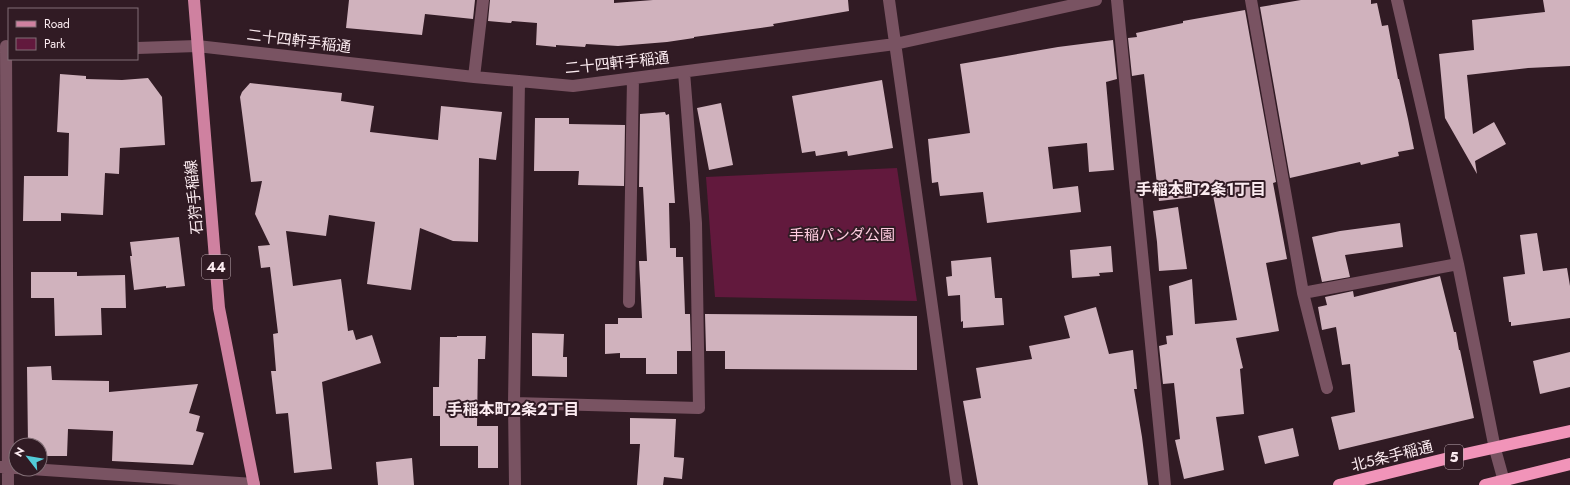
<svg xmlns="http://www.w3.org/2000/svg" width="1570" height="485" font-family="Jost,'Noto Sans JP',sans-serif">
	<style>
		.green { fill: #62193d }
		.building { fill: #d0b2bd }
		.lines { fill: none; stroke-linecap: round; stroke-linejoin: round }
		.minor { stroke: #795362; stroke-width: 12 }
		.major { stroke: #cf81a0; stroke-width: 12 }
		.highway { stroke: #f194b9; stroke-width: 12 }
		.labels { text-anchor: middle; stroke-width: 4; stroke-linejoin: round; paint-order: stroke }
		.shield { fill: #311b24; stroke: #bfadb4; stroke-width: 1 }
		.shield-label { font-size: 14px; font-weight: bold; fill: #fcecf1 }
		.street-label { font-size: 15px; fill: #fcecf1; stroke: #311b24 }
		.park-label { font-size: 15px; fill: #feccdf; stroke: #311b24 }
		.neighbourhood-label { font-size: 16px; font-weight: bold; fill: #fcecf1; stroke: #311b24 }
	</style>
	<rect width="100%" height="100%" fill="#311b24"/>
	<path class="green" d="M 897,168 L 917,301 L 715,297 L 706,177 Z"/>
	<path class="building" d="M 349,0 L 475,0 L 473,19 L 425,14 L 422,35 L 346,28 Z
		M 490,0 L 614,0 L 614,3 L 653,0 L 848,0 L 849,11 L 773,24 L 774,26 L 694,37 L 694,38 L 667,42 L 618,46 L 586,44 L 585,47 L 556,45 L 556,47 L 536,45 L 537,23 L 512,21 L 511,23 L 488,21 Z
		M 1301,0 L 1371,0 L 1371,4 L 1377,3 L 1382,26 L 1388,25 L 1398,79 L 1399,79 L 1408,119 L 1414,149 L 1398,152 L 1399,156 L 1361,165 L 1360,162 L 1290,178 L 1260,7 Z
		M 1543,0 L 1570,0 L 1570,66 L 1528,68 L 1467,75 L 1473,134 L 1494,122 L 1506,144 L 1475,161 L 1477,174 L 1445,118 L 1439,54 L 1474,50 L 1472,20 L 1545,12 Z
		M 1245,10 L 1276,182 L 1273,183 L 1287,259 L 1266,263 L 1279,331 L 1236,338 L 1243,368 L 1240,369 L 1244,414 L 1216,417 L 1224,470 L 1184,479 L 1175,440 L 1180,439 L 1174,383 L 1163,384 L 1159,346 L 1167,344 L 1166,336 L 1173,335 L 1169,286 L 1192,279 L 1195,324 L 1237,320 L 1213,195 L 1159,201 L 1144,74 L 1132,76 L 1128,38 L 1137,37 L 1136,33 L 1183,23 L 1183,21 Z
		M 1113,40 L 1117,79 L 1106,82 L 1114,170 L 1089,172 L 1087,143 L 1048,147 L 1053,189 L 1078,186 L 1081,212 L 987,223 L 983,192 L 940,196 L 938,182 L 932,183 L 928,139 L 970,133 L 960,64 L 1058,47 Z
		M 60,74 L 86,76 L 86,79 L 122,80 L 148,78 L 162,97 L 165,145 L 120,148 L 119,174 L 105,173 L 103,215 L 61,213 L 61,221 L 23,221 L 24,176 L 68,176 L 69,133 L 57,132 Z
		M 882,80 L 893,148 L 848,156 L 847,151 L 816,156 L 815,151 L 802,153 L 792,96 Z
		M 250,83 L 342,93 L 341,101 L 374,106 L 370,132 L 438,140 L 441,106 L 502,112 L 496,160 L 479,158 L 478,242 L 453,241 L 420,228 L 411,290 L 367,284 L 375,222 L 329,215 L 326,236 L 286,231 L 293,286 L 341,279 L 348,331 L 353,330 L 356,340 L 372,335 L 381,363 L 322,382 L 332,469 L 294,473 L 288,413 L 276,414 L 271,371 L 276,371 L 273,334 L 278,333 L 270,267 L 261,268 L 258,246 L 270,245 L 255,214 L 262,181 L 251,182 L 240,97 L 242,92 Z
		M 721,103 L 733,165 L 709,170 L 697,108 Z
		M 665,112 L 666,115 L 669,114 L 675,203 L 669,203 L 670,248 L 676,248 L 676,257 L 683,257 L 685,314 L 690,314 L 691,351 L 677,351 L 677,374 L 646,374 L 646,358 L 620,358 L 620,353 L 605,354 L 605,324 L 618,324 L 618,318 L 642,318 L 639,261 L 647,261 L 643,187 L 639,187 L 640,114 Z
		M 535,118 L 569,118 L 569,124 L 625,125 L 624,186 L 578,185 L 579,171 L 534,171 Z
		M 1178,207 L 1187,269 L 1159,271 L 1157,242 L 1153,211 Z
		M 1400,223 L 1403,247 L 1345,255 L 1350,277 L 1322,282 L 1312,237 L 1340,231 Z
		M 1537,233 L 1543,271 L 1567,268 L 1570,286 L 1570,318 L 1511,326 L 1511,322 L 1509,322 L 1503,277 L 1525,274 L 1520,235 Z
		M 179,237 L 185,286 L 166,288 L 166,286 L 134,290 L 130,256 L 132,256 L 130,242 Z
		M 1111,246 L 1113,272 L 1099,273 L 1100,276 L 1072,278 L 1070,250 Z
		M 991,257 L 995,298 L 1002,298 L 1004,325 L 963,328 L 963,321 L 961,322 L 960,295 L 948,296 L 946,277 L 952,276 L 951,261 Z
		M 31,272 L 77,272 L 77,276 L 125,275 L 126,308 L 101,308 L 102,335 L 55,336 L 54,298 L 31,298 Z
		M 1440,276 L 1454,332 L 1456,332 L 1459,350 L 1460,350 L 1474,418 L 1339,450 L 1331,417 L 1355,412 L 1350,364 L 1342,365 L 1336,327 L 1322,330 L 1318,307 L 1327,305 L 1325,297 L 1353,291 L 1354,297 Z
		M 1096,307 L 1109,354 L 1133,350 L 1137,389 L 1134,389 L 1142,437 L 1148,485 L 978,485 L 963,401 L 981,398 L 976,368 L 1032,359 L 1029,346 L 1070,338 L 1064,316 Z
		M 705,314 L 917,316 L 917,370 L 725,369 L 725,351 L 706,351 Z
		M 532,333 L 564,334 L 563,357 L 567,357 L 567,377 L 532,376 Z
		M 457,336 L 486,336 L 485,359 L 478,359 L 477,426 L 498,426 L 498,468 L 478,468 L 478,446 L 440,446 L 440,416 L 433,416 L 433,387 L 439,387 L 440,337 L 457,337 Z
		M 1570,352 L 1570,387 L 1540,394 L 1533,361 Z
		M 51,366 L 52,380 L 109,381 L 109,392 L 198,384 L 189,413 L 200,416 L 196,431 L 204,433 L 193,465 L 112,461 L 113,431 L 68,429 L 67,456 L 40,456 L 40,445 L 28,445 L 27,367 Z
		M 630,418 L 676,419 L 674,457 L 684,458 L 682,479 L 664,477 L 663,485 L 637,485 L 640,444 L 630,444 Z
		M 1293,428 L 1299,456 L 1265,464 L 1258,436 Z
		M 412,458 L 414,485 L 378,485 L 376,462 Z"/>
	<g class="lines">
		<path class="minor" d="M 889,0 L 957,485
			M 1117,0 L 1165,485
			M 1251,0 L 1303,293 L 1327,388
			M 1397,0 L 1458,264 L 1495,449 L 1505,485
			M 6,46 L 8,485
			M 137,48 L 197,46 L 474,77 L 573,86 L 895,44 L 1096,0
			M 474,77 L 483,0
			M 1303,293 L 1458,264
			M 629,302 L 633,79
			M 514,403 L 699,408 L 696,223 L 684,72
			M 1,467 L 254,484
			M 515,485 L 514,403 L 519,81"/>
		<path class="major" d="M 194,0 L 219,308 L 254,485"/>
		<path class="highway" d="M 1339,485 L 1461,455 L 1570,431
			M 1485,485 L 1570,464"/>
	</g>
	<g class="labels">
		<g class="shield">
			<rect x="202" y="255" width="28" height="24" rx="3"/>
			<rect x="1445" y="445" width="18" height="24" rx="3"/>
		</g>
		<g class="shield-label">
			<text x="216" y="272">44</text>
			<text x="1454" y="462">5</text>
		</g>
		<g class="street-label">
			<text transform="translate(299 41) rotate(7)" y="5">二十四軒手稲通</text>
			<text transform="translate(617 63) rotate(-6)" y="5">二十四軒手稲通</text>
			<text transform="translate(194 197) rotate(-95)" y="5">石狩手稲線</text>
			<text transform="translate(1392 456) rotate(-14)" y="5">北5条手稲通</text>
		</g>
		<g class="park-label">
			<text x="842" y="240">手稲パンダ公園</text>
		</g>
		<g class="neighbourhood-label">
			<text x="1201" y="195">手稲本町2条1丁目</text>
			<text x="513" y="415">手稲本町2条2丁目</text>
		</g>
	</g>
	<rect x="8" y="8" width="130" height="52" fill="#311b24" stroke="#826f76"/>
	<rect x="16" y="21" width="20" height="6" fill="#cf81a0" stroke="#826f76"/>
	<text x="44" y="28" font-size="12" fill="#fcecf1">Road</text>
	<rect x="16" y="38" width="20" height="12" fill="#62193d" stroke="#826f76"/>
	<text x="44" y="48" font-size="12" fill="#fcecf1">Park</text>
	<g transform="translate(28 457) rotate(301)"><circle r="19" fill="#311b24" stroke="#826f76"/>
	<path d="M0-3L7 15L0 10L-7 15Z" fill="#52cbd8"/>
	<text y="-6" font-size="11" font-weight="bold" text-anchor="middle" fill="#fcecf1">N</text>
	</g>
</svg>
